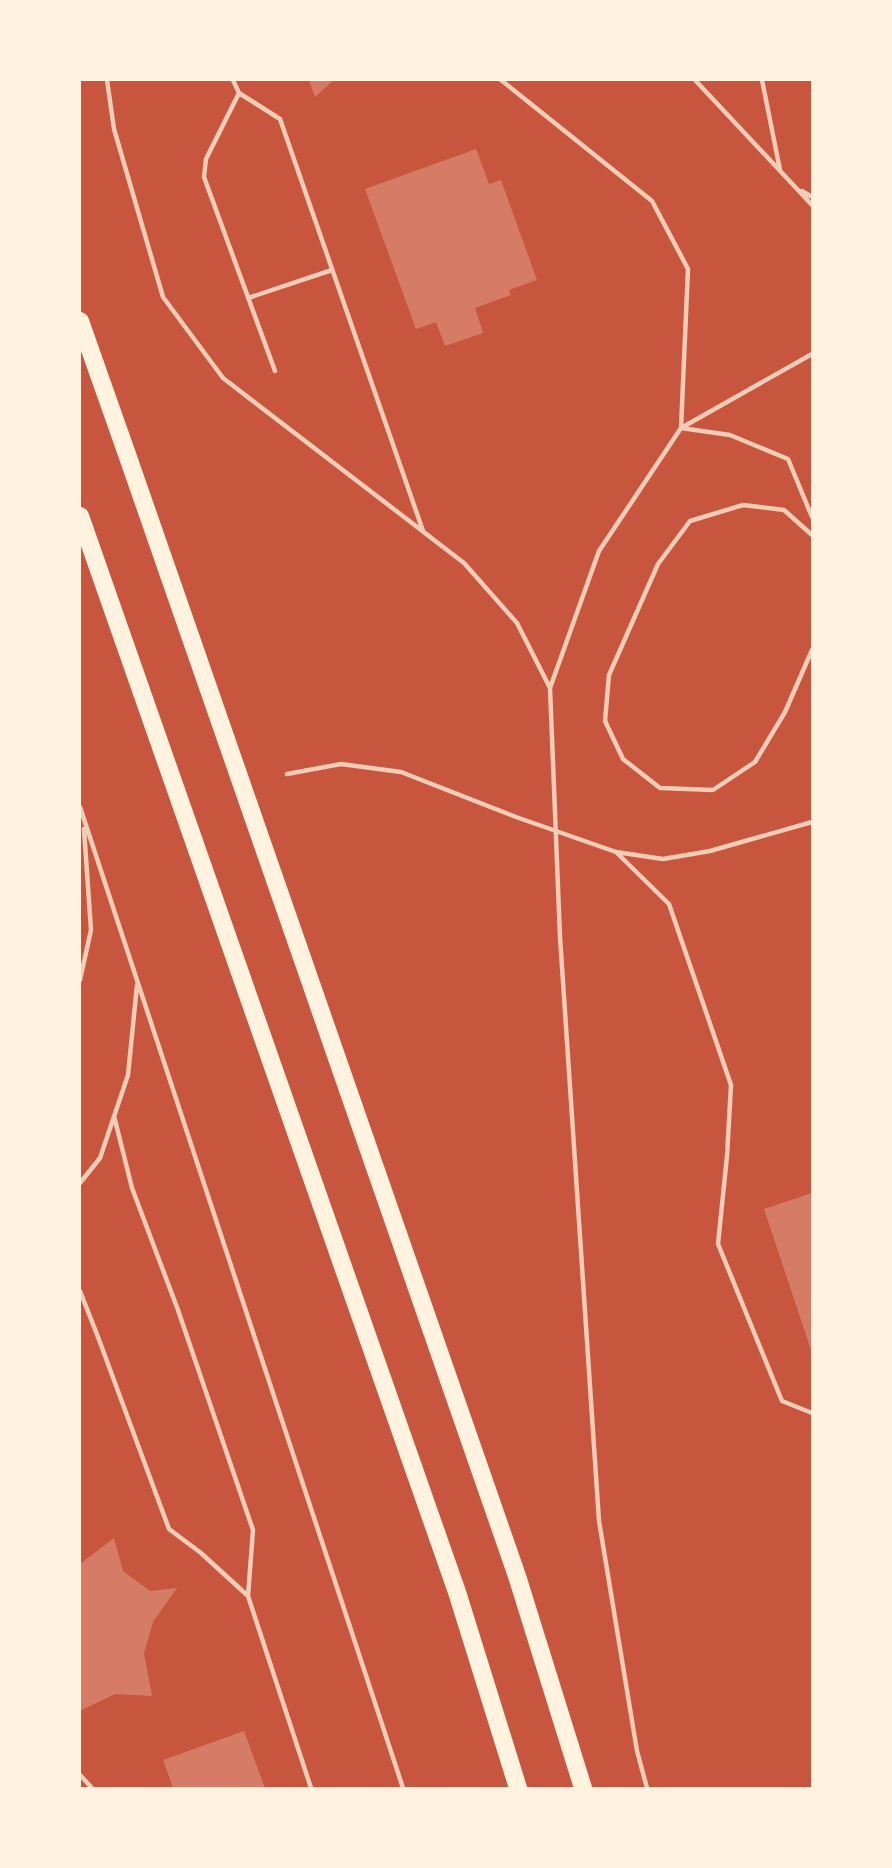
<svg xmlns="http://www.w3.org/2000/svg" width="892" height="1868" font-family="Inter,sans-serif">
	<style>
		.building { fill: #d67c66 }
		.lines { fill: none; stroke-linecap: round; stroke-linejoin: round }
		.service { stroke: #f1ccb7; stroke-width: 4.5 }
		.motorway { stroke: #fff3e0; stroke-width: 18 }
	</style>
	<rect width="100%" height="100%" fill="#c8553d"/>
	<path class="building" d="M 309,80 L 334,80 L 315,97 Z
		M 476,149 L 489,184 L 501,180 L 537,280 L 509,290 L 511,295 L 475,308 L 483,333 L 445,346 L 436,322 L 416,329 L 365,189 Z
		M 812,1193 L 812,1353 L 764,1209 Z
		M 114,1538 L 123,1571 L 150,1591 L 177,1588 L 153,1622 L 144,1653 L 152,1696 L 115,1694 L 80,1711 L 80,1564 Z
		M 244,1731 L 265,1788 L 173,1788 L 163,1760 Z"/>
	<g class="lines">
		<path class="service" d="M 107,80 L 114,129 L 163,297 L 223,378 L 464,563 L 517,623 L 550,688
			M 233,80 L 239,93 L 280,119 L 423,531
			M 501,80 L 652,201 L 688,269 L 681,428 L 730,435 L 788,459 L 812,517
			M 695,80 L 812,205
			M 762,80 L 780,170
			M 239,93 L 206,159 L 204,177 L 275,371
			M 802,191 L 812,197
			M 248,298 L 332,270
			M 812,535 L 784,510 L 743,505 L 690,521 L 658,564 L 609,675 L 605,721 L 623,759 L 660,788 L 713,790 L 755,762 L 785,712 L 812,650
			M 287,774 L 341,764 L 401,772 L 516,817 L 616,852 L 663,859 L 710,851 L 812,822
			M 80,807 L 403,1788
			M 616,852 L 669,904 L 731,1085 L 727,1156 L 718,1244 L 782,1401 L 812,1413
			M 80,980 L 91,930 L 84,829
			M 114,1116 L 132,1188 L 178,1310 L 253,1530 L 248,1596
			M 80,1183 L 100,1158 L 128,1075 L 137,985
			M 80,1291 L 98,1337 L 169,1529 L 201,1553 L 248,1596 L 311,1788
			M 80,1775 L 92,1788
			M 647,1788 L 637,1751 L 599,1521 L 560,937 L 550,688 L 599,551 L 681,428 L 812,354"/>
		<path class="motorway" d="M 80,321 L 129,460 L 517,1576 L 583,1788
			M 80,516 L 457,1592 L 518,1788"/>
	</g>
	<rect width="892" height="1868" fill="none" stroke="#fff3e0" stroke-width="162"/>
</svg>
